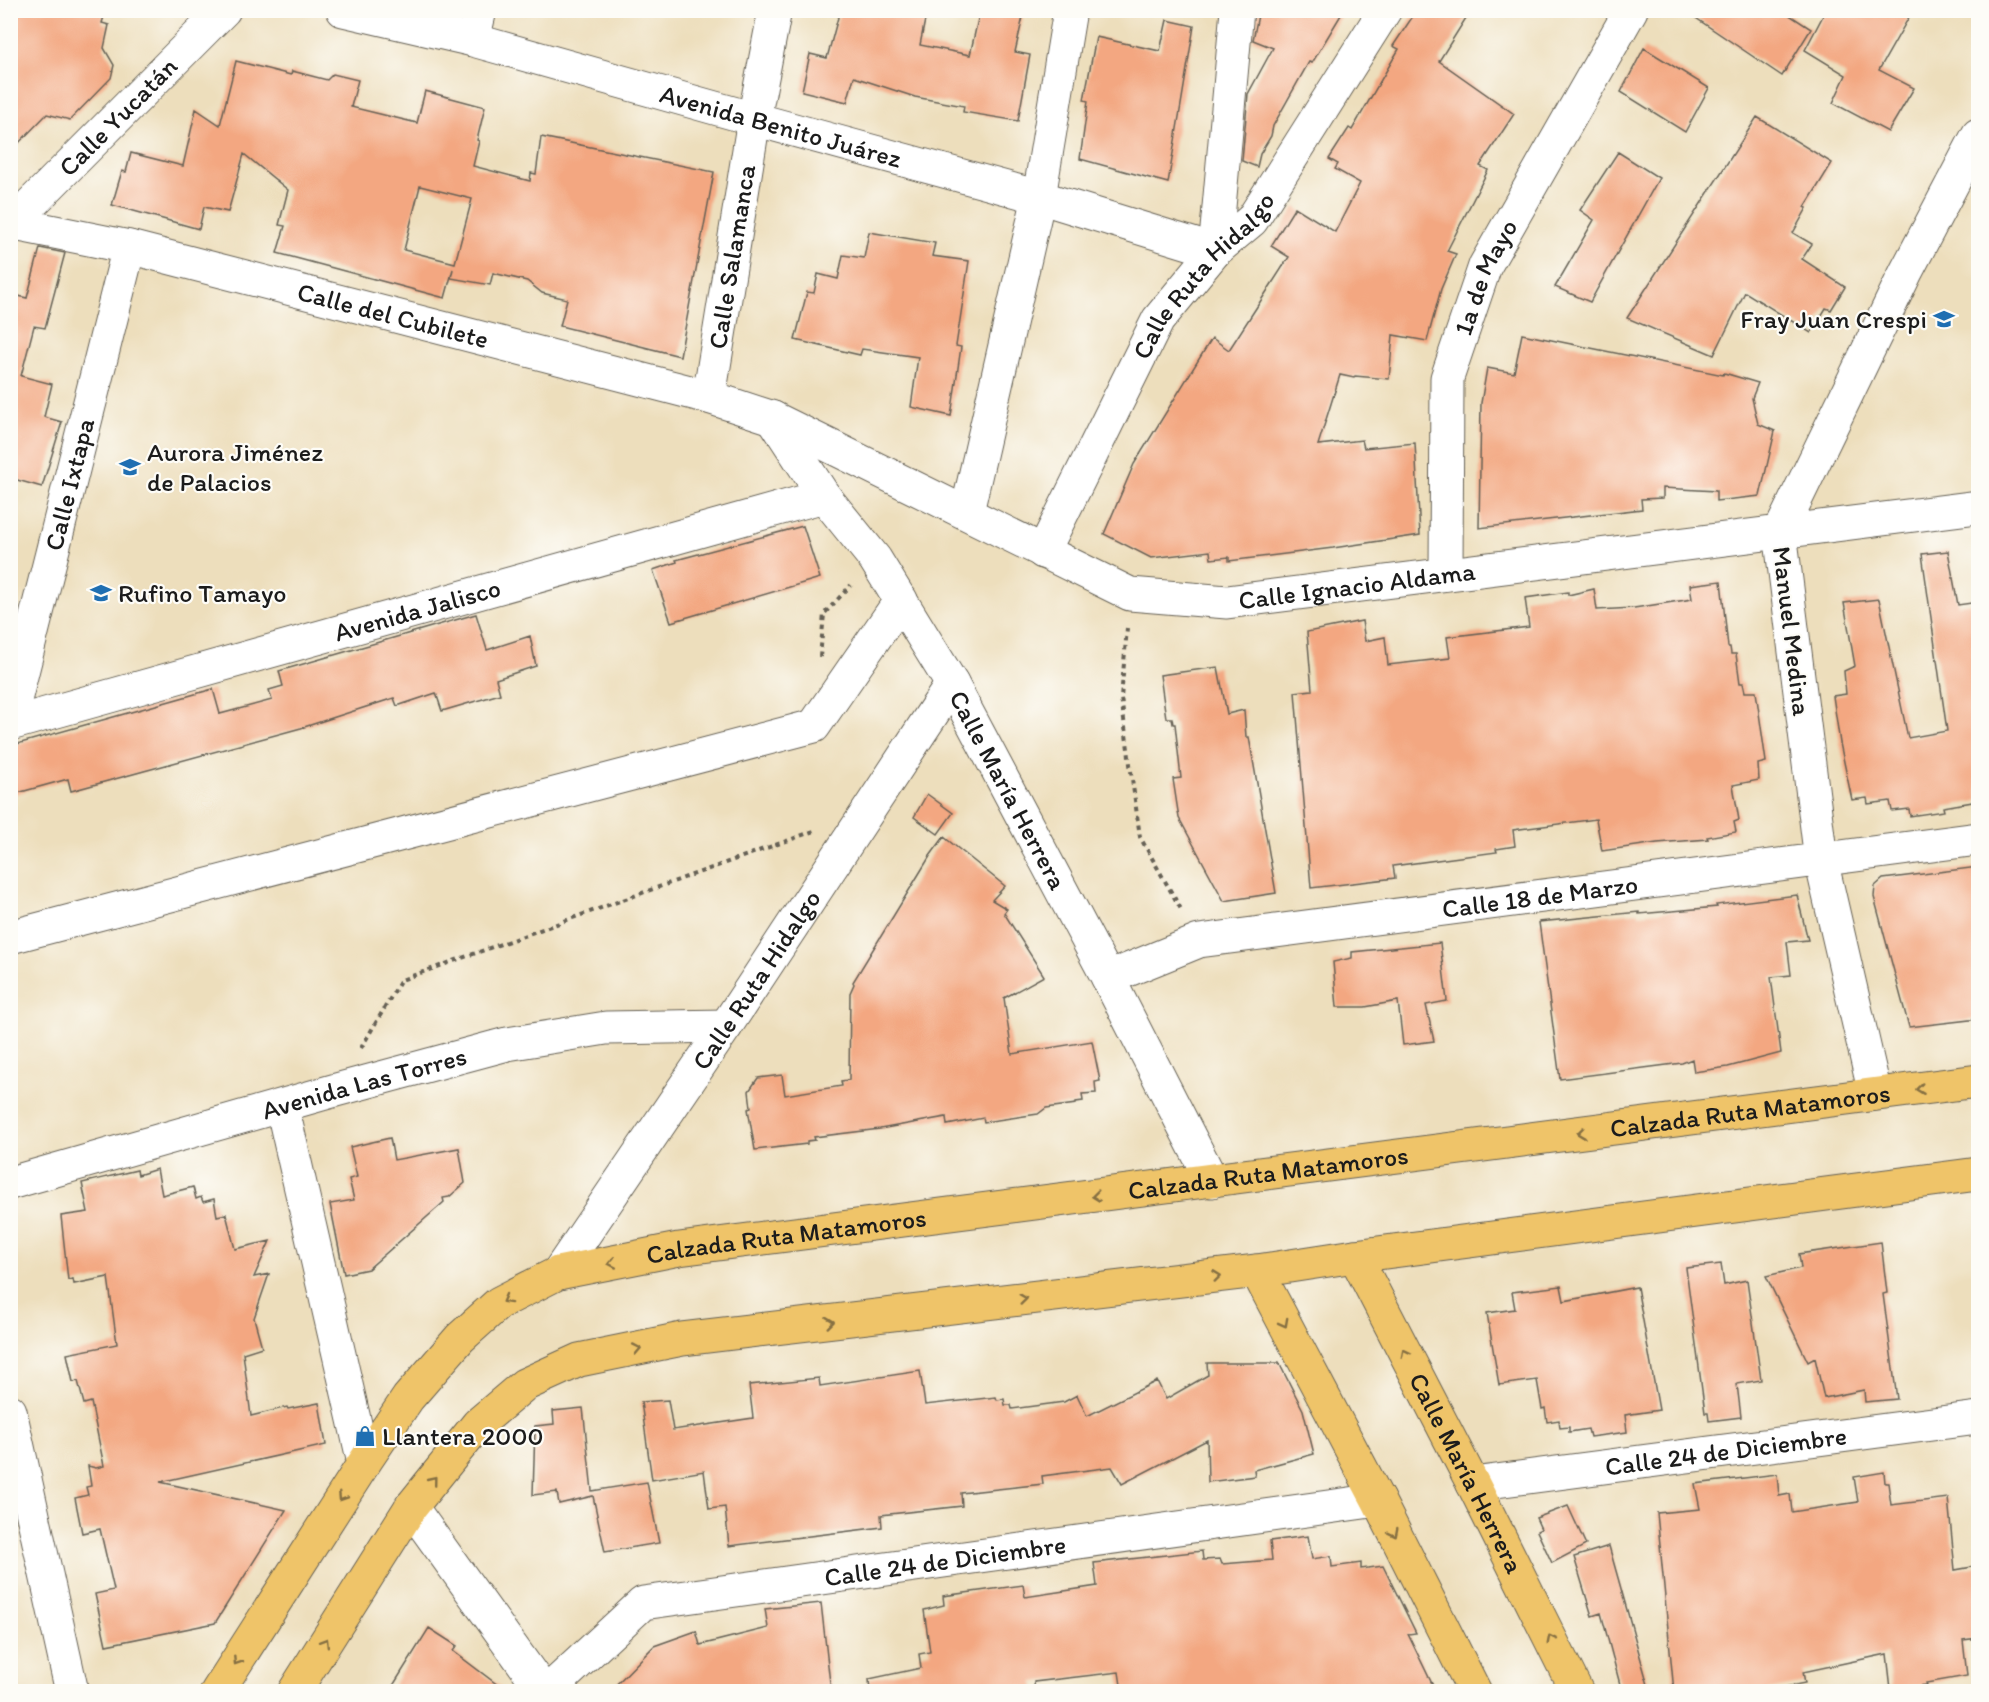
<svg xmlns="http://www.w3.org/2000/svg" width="1989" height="1702" font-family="Itim,sans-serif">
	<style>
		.building { fill: #f3a781; fill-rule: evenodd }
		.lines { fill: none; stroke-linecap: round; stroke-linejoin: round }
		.minor-casing { stroke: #656054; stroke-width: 35 }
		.major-casing { stroke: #656054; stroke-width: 35 }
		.path { stroke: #656054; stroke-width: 4; stroke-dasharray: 4.5 4.5; stroke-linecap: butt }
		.minor { stroke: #fff; stroke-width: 33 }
		.major { stroke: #efc469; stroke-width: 33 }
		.oneway { stroke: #867042 }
		.labels { text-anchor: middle; stroke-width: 4.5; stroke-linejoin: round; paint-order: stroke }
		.street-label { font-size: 26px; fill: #1c1c1c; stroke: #fdfcf7 }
		.poi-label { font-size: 26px; fill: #1c1c1c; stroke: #fdfcf7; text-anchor: start }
	</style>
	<rect width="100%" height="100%" fill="#fdfcf7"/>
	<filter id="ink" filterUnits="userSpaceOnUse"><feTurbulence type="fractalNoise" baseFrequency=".0167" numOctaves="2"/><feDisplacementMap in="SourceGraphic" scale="12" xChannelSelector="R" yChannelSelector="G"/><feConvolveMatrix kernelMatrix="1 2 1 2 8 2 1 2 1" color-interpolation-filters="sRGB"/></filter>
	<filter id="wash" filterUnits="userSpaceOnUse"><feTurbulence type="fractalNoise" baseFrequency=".008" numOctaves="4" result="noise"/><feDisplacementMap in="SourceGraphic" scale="24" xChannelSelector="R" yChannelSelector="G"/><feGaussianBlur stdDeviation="1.35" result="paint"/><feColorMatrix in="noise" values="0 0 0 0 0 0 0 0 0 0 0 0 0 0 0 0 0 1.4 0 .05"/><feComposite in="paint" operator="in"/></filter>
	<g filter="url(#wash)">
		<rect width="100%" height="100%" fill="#eddebc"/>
		<g id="blocks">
			<path class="building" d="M 10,10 L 106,10 L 102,23 L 109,25 L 104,48 L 114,65 L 111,78 L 70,120 L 47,114 L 10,152 Z
				M 840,10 L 927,10 L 920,45 L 970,55 L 980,10 L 997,10 L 1023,17 L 1015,52 L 1030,55 L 1018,121 L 963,112 L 964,106 L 915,97 L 854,77 L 847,102 L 802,91 L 810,54 L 827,58 Z
				M 1259,10 L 1344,10 L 1312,63 L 1309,62 L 1273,126 L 1271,136 L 1260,154 L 1257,167 L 1242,161 L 1248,94 L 1273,48 L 1253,40 Z
				M 1417,10 L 1471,10 L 1439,61 L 1514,114 L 1480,166 L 1488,170 L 1447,251 L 1456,254 L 1441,289 L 1427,341 L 1393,335 L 1389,379 L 1355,376 L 1354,378 L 1340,375 L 1318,445 L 1362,440 L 1364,448 L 1415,443 L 1420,535 L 1333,548 L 1229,561 L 1229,557 L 1211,559 L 1210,551 L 1151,558 L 1104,534 L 1134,464 L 1212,338 L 1229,350 L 1289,257 L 1271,246 L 1295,207 L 1335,232 L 1360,183 L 1335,169 L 1338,164 L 1329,159 L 1349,128 L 1352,130 L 1399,49 L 1393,46 Z
				M 1684,10 L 1782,10 L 1811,29 L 1782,76 Z
				M 1826,10 L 1913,10 L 1879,70 L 1914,88 L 1888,132 L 1833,103 L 1846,75 L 1805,50 Z
				M 1167,20 L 1194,26 L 1168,183 L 1080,159 L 1088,101 L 1084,100 L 1096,37 L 1160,51 Z
				M 1644,48 L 1709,88 L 1685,132 L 1621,92 Z
				M 236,61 L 291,75 L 292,71 L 327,80 L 333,74 L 358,80 L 351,107 L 417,123 L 425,91 L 485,107 L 477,140 L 479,141 L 473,166 L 530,181 L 531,173 L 536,174 L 541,137 L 714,172 L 680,356 L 560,326 L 567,299 L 542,293 L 527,281 L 493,273 L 490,285 L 451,278 L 453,269 L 445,298 L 277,253 L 285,226 L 279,225 L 288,190 L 244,154 L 228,212 L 204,207 L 199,229 L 112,205 L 122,171 L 126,172 L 131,153 L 183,166 L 196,109 L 220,125 ZM 420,186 L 472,199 L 455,263 L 404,250 Z
				M 1757,117 L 1832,163 L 1805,207 L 1807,208 L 1793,233 L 1812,244 L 1802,259 L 1845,287 L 1831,310 L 1826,308 L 1811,333 L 1745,292 L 1714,355 L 1627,318 Z
				M 1618,152 L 1659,178 L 1590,302 L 1555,287 L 1594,220 L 1580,210 Z
				M 869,232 L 935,243 L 932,256 L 969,261 L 956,346 L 961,347 L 951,416 L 911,407 L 918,357 L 862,349 L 860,355 L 795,340 L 807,292 L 814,293 L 818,274 L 838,279 L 843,255 L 864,258 Z
				M 40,248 L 65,253 L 45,328 L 34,326 L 21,376 L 52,384 L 44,417 L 62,422 L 42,487 L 10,478 L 10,294 L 27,298 Z
				M 1522,334 L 1723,375 L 1724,373 L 1758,383 L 1752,398 L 1758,424 L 1775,431 L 1760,496 L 1716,501 L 1716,491 L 1663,488 L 1663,498 L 1641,499 L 1642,509 L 1479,528 L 1481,403 L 1487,368 L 1514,373 Z
				M 803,526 L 820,578 L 671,622 L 653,570 L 677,562 L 676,560 Z
				M 1948,551 L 1958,605 L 1978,602 L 1978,801 L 1943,807 L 1944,811 L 1910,816 L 1909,809 L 1892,811 L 1890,801 L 1868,804 L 1867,798 L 1852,800 L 1840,743 L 1833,696 L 1846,694 L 1844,671 L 1855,666 L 1844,603 L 1879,599 L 1908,738 L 1947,731 L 1922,554 Z
				M 1721,581 L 1728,647 L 1730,647 L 1731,654 L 1736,654 L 1740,683 L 1743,683 L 1745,692 L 1756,692 L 1766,762 L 1758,764 L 1759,780 L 1733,785 L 1739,820 L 1734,822 L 1736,832 L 1707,837 L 1708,839 L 1657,843 L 1602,851 L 1596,819 L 1513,830 L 1515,846 L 1496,849 L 1497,852 L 1393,866 L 1395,878 L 1311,888 L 1295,692 L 1312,690 L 1307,632 L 1362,621 L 1365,641 L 1385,637 L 1388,665 L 1450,658 L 1447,637 L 1529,627 L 1525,598 L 1568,592 L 1568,595 L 1594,589 L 1597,610 L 1634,608 L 1692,599 L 1690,585 Z
				M 476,614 L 487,650 L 530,636 L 536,666 L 496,679 L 500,694 L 442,711 L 436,693 L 397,706 L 394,698 L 301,728 L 71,791 L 68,779 L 10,795 L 10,746 L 213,689 L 220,714 L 272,700 L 269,690 L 283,686 L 279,671 Z
				M 1218,667 L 1227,714 L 1244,710 L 1246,737 L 1249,737 L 1276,893 L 1224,901 L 1179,818 L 1173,779 L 1181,778 L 1175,724 L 1173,724 L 1172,718 L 1166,718 L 1160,675 Z
				M 927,794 L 953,813 L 938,834 L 914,817 Z
				M 944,837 L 1005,886 L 992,900 L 1007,909 L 1004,913 L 1044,976 L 1004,998 L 1012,1054 L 1092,1041 L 1100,1081 L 1095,1082 L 1096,1093 L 1082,1094 L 1083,1101 L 1076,1102 L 1076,1104 L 1046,1108 L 1038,1114 L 984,1122 L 983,1118 L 947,1125 L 946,1117 L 880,1129 L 814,1137 L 815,1140 L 807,1141 L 807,1144 L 755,1150 L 748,1109 L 751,1108 L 749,1091 L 758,1078 L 782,1075 L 785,1095 L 842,1086 L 841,1081 L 849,1080 L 850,993 L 854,984 L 853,982 L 930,856 Z
				M 1978,867 L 1978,1019 L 1909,1027 L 1874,897 L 1875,886 L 1883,879 Z
				M 1797,895 L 1808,940 L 1787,942 L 1791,975 L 1771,977 L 1781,1053 L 1728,1067 L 1694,1072 L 1692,1059 L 1682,1063 L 1560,1079 L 1539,922 L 1639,912 L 1639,914 L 1717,907 L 1716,905 Z
				M 1440,943 L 1447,1001 L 1426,1005 L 1434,1041 L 1403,1045 L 1398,1001 L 1365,1007 L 1337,1007 L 1333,962 L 1352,958 L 1352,952 Z
				M 390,1138 L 394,1160 L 459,1148 L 465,1183 L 449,1197 L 443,1198 L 444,1202 L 368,1269 L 344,1274 L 330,1204 L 354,1200 L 349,1179 L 357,1177 L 350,1147 Z
				M 157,1169 L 162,1195 L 193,1187 L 196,1199 L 201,1197 L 203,1202 L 214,1199 L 217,1216 L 226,1214 L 235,1249 L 270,1241 L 254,1277 L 269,1274 L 254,1318 L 262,1347 L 243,1353 L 251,1416 L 287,1407 L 288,1409 L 319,1403 L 326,1445 L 160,1482 L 286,1510 L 215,1623 L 106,1645 L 95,1594 L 114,1590 L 100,1529 L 82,1533 L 75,1498 L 88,1495 L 86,1487 L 91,1486 L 88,1466 L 96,1468 L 104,1466 L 91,1402 L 84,1404 L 78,1381 L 73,1382 L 67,1354 L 117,1344 L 108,1277 L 74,1284 L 73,1279 L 68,1280 L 61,1216 L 88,1212 L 82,1183 L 137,1170 L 138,1175 Z
				M 1881,1242 L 1887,1293 L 1883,1294 L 1897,1399 L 1865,1402 L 1864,1390 L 1824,1398 L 1815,1358 L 1808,1362 L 1766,1276 L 1801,1268 L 1799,1254 Z
				M 1721,1264 L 1724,1285 L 1747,1280 L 1761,1380 L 1737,1384 L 1741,1417 L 1709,1421 L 1708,1413 L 1705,1413 L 1686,1268 Z
				M 1561,1286 L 1564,1301 L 1637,1287 L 1659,1410 L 1625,1415 L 1627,1432 L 1590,1437 L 1588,1429 L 1569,1432 L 1569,1427 L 1560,1428 L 1559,1420 L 1547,1422 L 1545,1408 L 1542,1409 L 1537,1380 L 1499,1385 L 1487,1313 L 1515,1309 L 1512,1292 Z
				M 1207,1363 L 1279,1363 L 1303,1410 L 1314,1454 L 1254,1470 L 1255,1476 L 1208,1482 L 1207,1440 L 1122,1484 L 1112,1467 L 1042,1476 L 1043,1484 L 961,1493 L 962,1506 L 881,1515 L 882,1527 L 729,1546 L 725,1507 L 709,1509 L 704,1471 L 652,1480 L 641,1402 L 668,1400 L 673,1430 L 753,1418 L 749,1385 L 819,1378 L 820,1386 L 920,1371 L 925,1405 L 996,1397 L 997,1400 L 1004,1399 L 1005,1405 L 1011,1405 L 1012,1409 L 1064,1402 L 1077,1395 L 1087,1416 L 1157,1381 L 1166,1399 L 1208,1375 Z
				M 583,1408 L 592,1491 L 647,1482 L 659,1543 L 605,1552 L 593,1496 L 559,1504 L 557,1492 L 533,1495 L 535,1426 L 554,1424 L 553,1411 Z
				M 1884,1472 L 1885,1483 L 1888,1483 L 1891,1505 L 1948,1498 L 1955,1570 L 1978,1566 L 1978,1638 L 1963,1640 L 1967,1676 L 1926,1683 L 1927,1685 L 1891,1689 L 1887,1654 L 1803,1672 L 1805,1683 L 1760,1692 L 1674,1692 L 1657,1513 L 1700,1509 L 1695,1484 L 1777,1474 L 1779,1496 L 1790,1494 L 1792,1512 L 1858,1502 L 1854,1477 Z
				M 1568,1506 L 1586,1545 L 1552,1563 L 1537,1531 L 1541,1529 L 1536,1518 Z
				M 1308,1536 L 1312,1559 L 1331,1556 L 1332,1567 L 1361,1563 L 1361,1569 L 1383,1566 L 1416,1633 L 1408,1634 L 1436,1692 L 1122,1692 L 1119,1672 L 1034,1682 L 1035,1692 L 870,1692 L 869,1679 L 921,1668 L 919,1654 L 930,1652 L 924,1610 L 944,1605 L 943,1596 L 1023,1585 L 1025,1597 L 1097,1586 L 1094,1563 L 1202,1551 L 1203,1560 L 1220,1559 L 1222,1564 L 1272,1560 L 1270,1541 Z
				M 1609,1546 L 1650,1692 L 1622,1692 L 1601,1613 L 1592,1616 L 1574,1557 Z
				M 821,1603 L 831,1692 L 609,1692 L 654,1646 L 696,1631 L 700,1645 L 768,1628 L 765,1609 Z
				M 429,1628 L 457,1646 L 453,1651 L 507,1692 L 389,1692 Z"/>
		</g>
	</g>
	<g filter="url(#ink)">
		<use href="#blocks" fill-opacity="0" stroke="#656054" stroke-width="1.5"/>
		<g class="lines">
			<defs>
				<g id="minor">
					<path id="s1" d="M 343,10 L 473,40 L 754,119 L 1039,197 L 1215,251"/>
					<path d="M 473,40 L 480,10"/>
					<path id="s2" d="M 10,223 L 129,247 L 709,397 L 773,418 L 1130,594 L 1227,602 L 1978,507"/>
					<path id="s3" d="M 12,223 L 224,10"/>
					<path d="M 1215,251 L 1237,10"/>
					<path id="s4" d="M 709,397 L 754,119 L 775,10"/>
					<path id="s5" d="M 773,418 L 824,496 L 875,559 L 952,684 L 1108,978 L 1212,1181"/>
					<path d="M 967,512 L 1039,197 L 1070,10"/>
					<path id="s6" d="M 1043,552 L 1158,320 L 1215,251 L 1252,220 L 1385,10"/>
					<path id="s7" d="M 1446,573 L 1447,378 L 1485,266 L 1631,10"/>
					<path id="s8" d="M 10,720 L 129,247"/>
					<path id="s9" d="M 10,724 L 824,496"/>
					<path d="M 10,937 L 814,726 L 901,600"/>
					<path id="s10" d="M 1108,978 L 1199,941 L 1978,839"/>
					<path d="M 1875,1094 L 1821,860 L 1780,532 L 1906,272 L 1978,135"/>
					<path d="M 282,1106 L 364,1463"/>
					<path id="s11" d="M 10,1183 L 336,1090 L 507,1044 L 606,1028 L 726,1026"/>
					<path id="s12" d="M 558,1273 L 726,1026 L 952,684"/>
					<path d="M 10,1411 L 72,1692"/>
					<path id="s13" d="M 1473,1484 L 1978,1418"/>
					<path d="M 411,1507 L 544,1692"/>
					<path id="s14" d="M 547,1692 L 643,1603 L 1378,1500"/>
				</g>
				<g id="major">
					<path id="s15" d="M 1355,1256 L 1473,1484 L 1577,1692"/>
					<path d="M 1257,1271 L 1378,1500 L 1475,1692"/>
					<path id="s16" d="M 217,1692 L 364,1463 L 408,1398 L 460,1338 L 499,1303 L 558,1273 L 679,1249 L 1978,1081"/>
					<path d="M 294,1692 L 411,1507 L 478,1424 L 524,1385 L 579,1360 L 682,1339 L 1257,1271 L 1355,1256 L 1978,1174"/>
				</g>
			</defs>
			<use href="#minor" class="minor-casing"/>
			<use href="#major" class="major-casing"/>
			<path class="path" d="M 1127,628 L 1121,698 L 1140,837 L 1182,911
				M 820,657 L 824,614 L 851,585
				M 361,1048 L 401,980 L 814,831"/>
			<use href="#minor" class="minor"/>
			<use href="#major" class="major"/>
		</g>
		<defs><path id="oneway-chevron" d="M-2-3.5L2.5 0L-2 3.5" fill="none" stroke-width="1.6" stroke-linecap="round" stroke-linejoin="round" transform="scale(1.5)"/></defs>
		<g class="oneway">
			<use href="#oneway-chevron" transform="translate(1920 1089) rotate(173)"/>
			<use href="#oneway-chevron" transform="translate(1581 1133) rotate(173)"/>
			<use href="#oneway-chevron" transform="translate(1096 1196) rotate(173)"/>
			<use href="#oneway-chevron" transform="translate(612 1263) rotate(169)"/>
			<use href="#oneway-chevron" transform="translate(1217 1276) rotate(-7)"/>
			<use href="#oneway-chevron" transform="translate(1023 1299) rotate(-7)"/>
			<use href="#oneway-chevron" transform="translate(506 1300) rotate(151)"/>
			<use href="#oneway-chevron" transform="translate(830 1322) rotate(-7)"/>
			<use href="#oneway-chevron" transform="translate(1284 1323) rotate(62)"/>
			<use href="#oneway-chevron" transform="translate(637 1349) rotate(-11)"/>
			<use href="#oneway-chevron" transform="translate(1405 1353) rotate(-117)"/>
			<use href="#oneway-chevron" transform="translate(433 1480) rotate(-51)"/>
			<use href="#oneway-chevron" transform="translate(342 1497) rotate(123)"/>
			<use href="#oneway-chevron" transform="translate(1394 1533) rotate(63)"/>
			<use href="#oneway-chevron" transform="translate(1551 1639) rotate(-117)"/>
			<use href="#oneway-chevron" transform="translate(325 1642) rotate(-58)"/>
			<use href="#oneway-chevron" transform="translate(237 1661) rotate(123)"/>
		</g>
	</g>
	<defs>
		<symbol id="school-bare" viewBox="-9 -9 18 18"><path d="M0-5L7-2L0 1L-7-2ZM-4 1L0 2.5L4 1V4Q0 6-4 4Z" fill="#1f6fb2" stroke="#fdfcf7" stroke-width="2.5" paint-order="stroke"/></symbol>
		<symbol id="shop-bare" viewBox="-9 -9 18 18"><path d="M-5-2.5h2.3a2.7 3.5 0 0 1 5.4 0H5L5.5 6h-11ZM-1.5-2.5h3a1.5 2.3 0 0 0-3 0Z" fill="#1f6fb2" stroke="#fdfcf7" stroke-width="2.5" paint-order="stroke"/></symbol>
	</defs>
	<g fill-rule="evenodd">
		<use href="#school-bare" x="1929" y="304" width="30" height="30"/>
		<use href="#school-bare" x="115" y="452" width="30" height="30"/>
		<use href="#school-bare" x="86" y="578" width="30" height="30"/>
		<use href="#shop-bare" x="350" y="1421" width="30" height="30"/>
	</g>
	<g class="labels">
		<g class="street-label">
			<text dy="9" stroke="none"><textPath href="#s3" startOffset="150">Calle Yucatán</textPath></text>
			<text dy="9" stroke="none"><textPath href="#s1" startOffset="453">Avenida Benito Juárez</textPath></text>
			<text dy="9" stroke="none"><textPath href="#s4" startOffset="142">Calle Salamanca</textPath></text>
			<text dy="9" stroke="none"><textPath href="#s6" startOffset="322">Calle Ruta Hidalgo</textPath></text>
			<text dy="9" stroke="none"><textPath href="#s7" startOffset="303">1a de Mayo</textPath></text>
			<text dy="9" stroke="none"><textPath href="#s2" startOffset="394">Calle del Cubilete</textPath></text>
			<text dy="9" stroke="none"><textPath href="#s8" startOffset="243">Calle Ixtapa</textPath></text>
			<text dy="9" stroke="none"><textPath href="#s2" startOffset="1414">Calle Ignacio Aldama</textPath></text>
			<text dy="9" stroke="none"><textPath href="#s9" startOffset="423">Avenida Jalisco</textPath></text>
			<text transform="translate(1792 631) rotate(83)" y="9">Manuel Medina</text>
			<text dy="9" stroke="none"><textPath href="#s5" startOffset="441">Calle María Herrera</textPath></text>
			<text dy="9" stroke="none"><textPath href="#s10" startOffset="442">Calle 18 de Marzo</textPath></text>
			<text dy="9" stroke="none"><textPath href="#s12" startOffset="354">Calle Ruta Hidalgo</textPath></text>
			<text dy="9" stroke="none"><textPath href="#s11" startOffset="368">Avenida Las Torres</textPath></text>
			<text dy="9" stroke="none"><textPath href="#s16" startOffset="1752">Calzada Ruta Matamoros</textPath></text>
			<text dy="9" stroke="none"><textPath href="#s16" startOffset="1266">Calzada Ruta Matamoros</textPath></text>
			<text dy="9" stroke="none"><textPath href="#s16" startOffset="780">Calzada Ruta Matamoros</textPath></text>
			<text dy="9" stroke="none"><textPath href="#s13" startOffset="255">Calle 24 de Diciembre</textPath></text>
			<text dy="9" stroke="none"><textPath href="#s15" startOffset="244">Calle María Herrera</textPath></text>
			<text dy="9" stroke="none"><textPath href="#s14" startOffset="436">Calle 24 de Diciembre</textPath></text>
		</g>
		<g class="poi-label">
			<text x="1927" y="328" text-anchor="end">Fray Juan Crespi</text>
			<text x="147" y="461">Aurora Jiménez<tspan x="147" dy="30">de Palacios</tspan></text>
			<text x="118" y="602">Rufino Tamayo</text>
			<text x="382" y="1445">Llantera 2000</text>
		</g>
	</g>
	<rect width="1989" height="1702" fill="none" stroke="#fdfcf7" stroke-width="36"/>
</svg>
